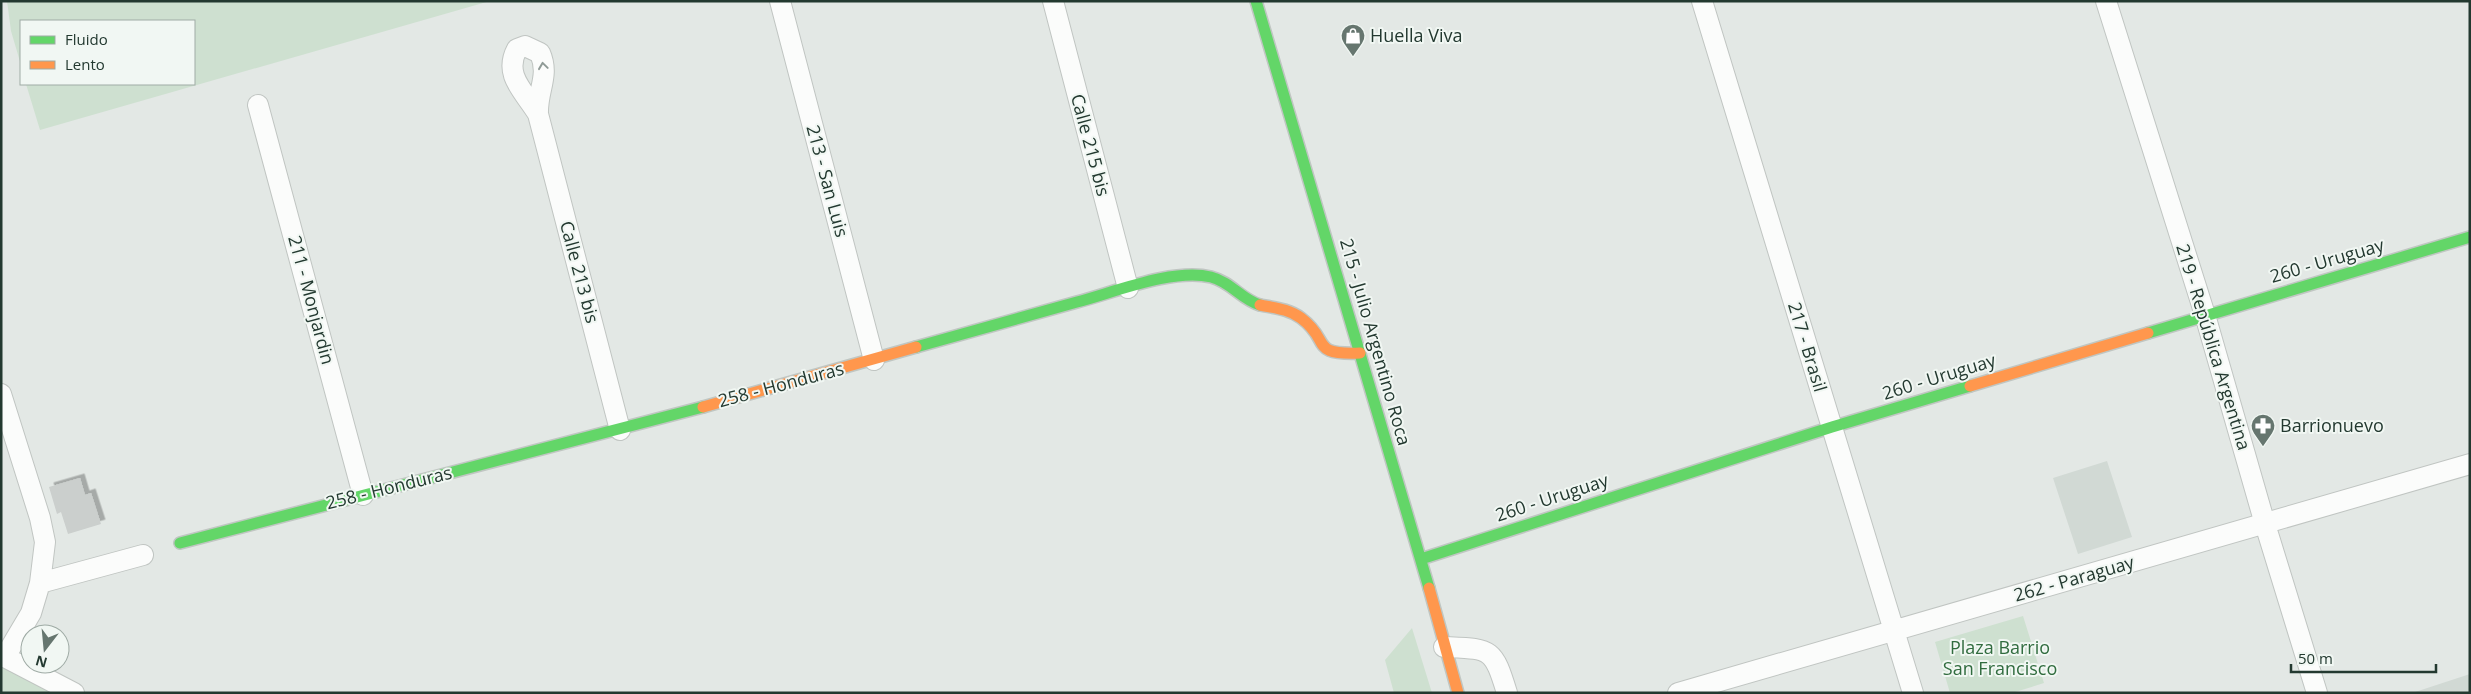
<svg xmlns="http://www.w3.org/2000/svg" width="2471" height="694" font-family="'Open Sans',sans-serif">
	<style>
		.built { fill: #d1d9d4 }
		.green { fill: #cee0d0 }
		.building { fill: #cbcfcd; filter: url(#shadow) }
		.lines { fill: none; stroke-linecap: round; stroke-linejoin: round }
		.street-casing { stroke: #c0c5c2; stroke-width: 22 }
		.fast-casing { stroke: #c0c6c2; stroke-width: 14 }
		.slow-casing { stroke: #c0c6c2; stroke-width: 14 }
		.street { stroke: #fbfcfb; stroke-width: 20 }
		.fast { stroke: #63d668; stroke-width: 11 }
		.slow { stroke: #ff974d; stroke-width: 11 }
		.oneway { stroke: #8f9a96 }
		.labels { text-anchor: middle; stroke-width: 4; stroke-linejoin: round; paint-order: stroke }
		.poi-label { font-size: 18px; fill: #233930; stroke: #f1f7f3; text-anchor: start }
		.street-label { font-size: 18px; fill: #233930; stroke: #f1f7f3 }
		.park-label { font-size: 18px; fill: #316c3f; stroke: #f1f7f3 }
	</style>
	<defs>
		<filter id="shadow"><feDropShadow dx="4.5" dy="-4.5" stdDeviation="0" flood-color="#0004"/></filter>
	</defs>
	<rect width="100%" height="100%" fill="#e3e8e5"/>
	<path class="built" d="M 2107,461 L 2132,537 L 2078,554 L 2053,478 Z
		M 2470,674 L 2470,693 L 2412,693 Z"/>
	<path class="green" d="M 7,1 L 490,1 L 40,130 L 26,84 L 194,84 L 194,21 L 21,21 L 21,65 L 11,31 Z
		M 2023,616 L 2044,683 L 2012,693 L 1950,693 L 1935,642 Z
		M 1412,628 L 1432,693 L 1394,693 L 1385,660 Z
		M 1,664 L 77,693 L 1,693 Z"/>
	<path class="building" d="M 80,478 L 85,495 L 91,493 L 101,524 L 68,534 L 61,512 L 57,514 L 49,487 Z"/>
	<g class="lines">
		<defs>
			<path id="street" d="M 780,1 L 874,360
				M 1053,1 L 1128,288
				M 1702,1 L 1913,693
				M 2106,1 L 2205,315 L 2265,524 L 2317,693
				M 258,105 L 363,495
				M 538,114 C 524,91 503,75 517,49 L 525,46 L 540,53 C 550,76 537,90 538,114 L 620,430
				M 1,394 L 40,518 L 45,542 L 40,583 L 31,613 L 5,657
				M 40,583 L 143,555
				M 1444,647 C 1491,649 1493,647 1507,693
				M 1,655 L 74,693
				M 1678,693 L 2470,464"/>
			<path id="fast" d="M 1256,1 L 1429,588
				M 2148,333 L 2470,237
				M 916,347 C 970,332 1024,317 1077,302 C 1115,292 1173,268 1211,277 C 1231,282 1242,300 1260,305
				M 180,543 L 703,407
				M 1421,559 L 1832,427 L 1970,386"/>
			<path id="slow" d="M 1260,305 C 1275,308 1289,309 1301,318 C 1332,341 1308,355 1360,353
				M 1970,386 L 2148,333
				M 703,407 L 916,347
				M 1429,588 L 1458,693"/>
		</defs>
		<use href="#street" class="street-casing"/>
		<use href="#fast" class="fast-casing"/>
		<use href="#slow" class="slow-casing"/>
		<use href="#street" class="street"/>
		<use href="#fast" class="fast"/>
		<use href="#slow" class="slow"/>
	</g>
	<defs><path id="oneway-chevron" d="M-2-3.5L2.5 0L-2 3.5" fill="none" stroke-width="1.6" stroke-linecap="round" stroke-linejoin="round" transform="scale(1.25)"/></defs>
	<use class="oneway" href="#oneway-chevron" transform="translate(543 66) rotate(-98)"/>
	<defs>
		<symbol id="shop-pin" viewBox="-11 -11 22 30"><path d="M0 17L-7.5 6A9.5 9.5 0 1 1 7.5 6Z" fill="#66766f" stroke="#f1f7f3"/><path d="M-5-2.5h2.3a2.7 3.5 0 0 1 5.4 0H5L5.5 6h-11ZM-1.5-2.5h3a1.5 2.3 0 0 0-3 0Z" fill="#fff"/></symbol>
		<symbol id="pharmacy-pin" viewBox="-11 -11 22 30"><path d="M0 17L-7.5 6A9.5 9.5 0 1 1 7.5 6Z" fill="#66766f" stroke="#f1f7f3"/><path d="M-2-6h4v4h4v4h-4v4h-4v-4h-4v-4h4Z" fill="#fff"/></symbol>
	</defs>
	<g fill-rule="evenodd">
		<use href="#shop-pin" x="1339" y="22" width="28" height="38"/>
		<use href="#pharmacy-pin" x="2249" y="412" width="28" height="38"/>
	</g>
	<g class="labels">
		<g class="poi-label">
			<text x="1370" y="42">Huella Viva</text>
			<text x="2280" y="432">Barrionuevo</text>
		</g>
		<g class="street-label">
			<text transform="translate(1090 145) rotate(75)" y="6">Calle 215 bis</text>
			<text transform="translate(827 181) rotate(75)" y="6">213 - San Luis</text>
			<text transform="translate(2327 261) rotate(-16)" y="6">260 - Uruguay</text>
			<text transform="translate(579 272) rotate(75)" y="6">Calle 213 bis</text>
			<text transform="translate(311 300) rotate(75)" y="6">211 - Monjardin</text>
			<text transform="translate(1375 342) rotate(74)" y="6">215 - Julio Argentino Roca</text>
			<text transform="translate(1807 347) rotate(73)" y="6">217 - Brasil</text>
			<text transform="translate(2213 347) rotate(73)" y="6">219 - República Argentina</text>
			<text transform="translate(1939 377) rotate(-17)" y="6">260 - Uruguay</text>
			<text transform="translate(781 385) rotate(-15)" y="6">258 - Honduras</text>
			<text transform="translate(389 488) rotate(-14)" y="6">258 - Honduras</text>
			<text transform="translate(1552 498) rotate(-18)" y="6">260 - Uruguay</text>
			<text transform="translate(2074 579) rotate(-16)" y="6">262 - Paraguay</text>
		</g>
		<g class="park-label">
			<text x="2000" y="654">Plaza Barrio<tspan x="2000" dy="21">San Francisco</tspan></text>
		</g>
	</g>
	<rect width="2471" height="694" fill="none" stroke="#233930" stroke-width="5"/>
	<rect x="20" y="20" width="175" height="65" fill="#f1f7f3" stroke="#9faba5"/>
	<rect x="30" y="36" width="25" height="8" fill="#63d668" stroke="#9faba5"/>
	<text x="65" y="45" font-size="15" fill="#233930">Fluido</text>
	<rect x="30" y="61" width="25" height="8" fill="#ff974d" stroke="#9faba5"/>
	<text x="65" y="70" font-size="15" fill="#233930">Lento</text>
	<g transform="translate(45 649) rotate(196)"><circle r="24" fill="#f1f7f3" stroke="#9faba5"/>
	<path d="M0-4L9 19L0 12L-9 19Z" fill="#66766f"/>
	<text y="-8" font-size="14" font-weight="bold" text-anchor="middle" fill="#233930">N</text>
	</g>
	<path d="M2291 664v8h145v-8" fill="none" stroke="#233930" stroke-width="2.5"/>
	<text x="2298" y="664" font-size="15" fill="#233930" stroke="#f1f7f3" stroke-width="4" paint-order="stroke">50 m</text>
</svg>
